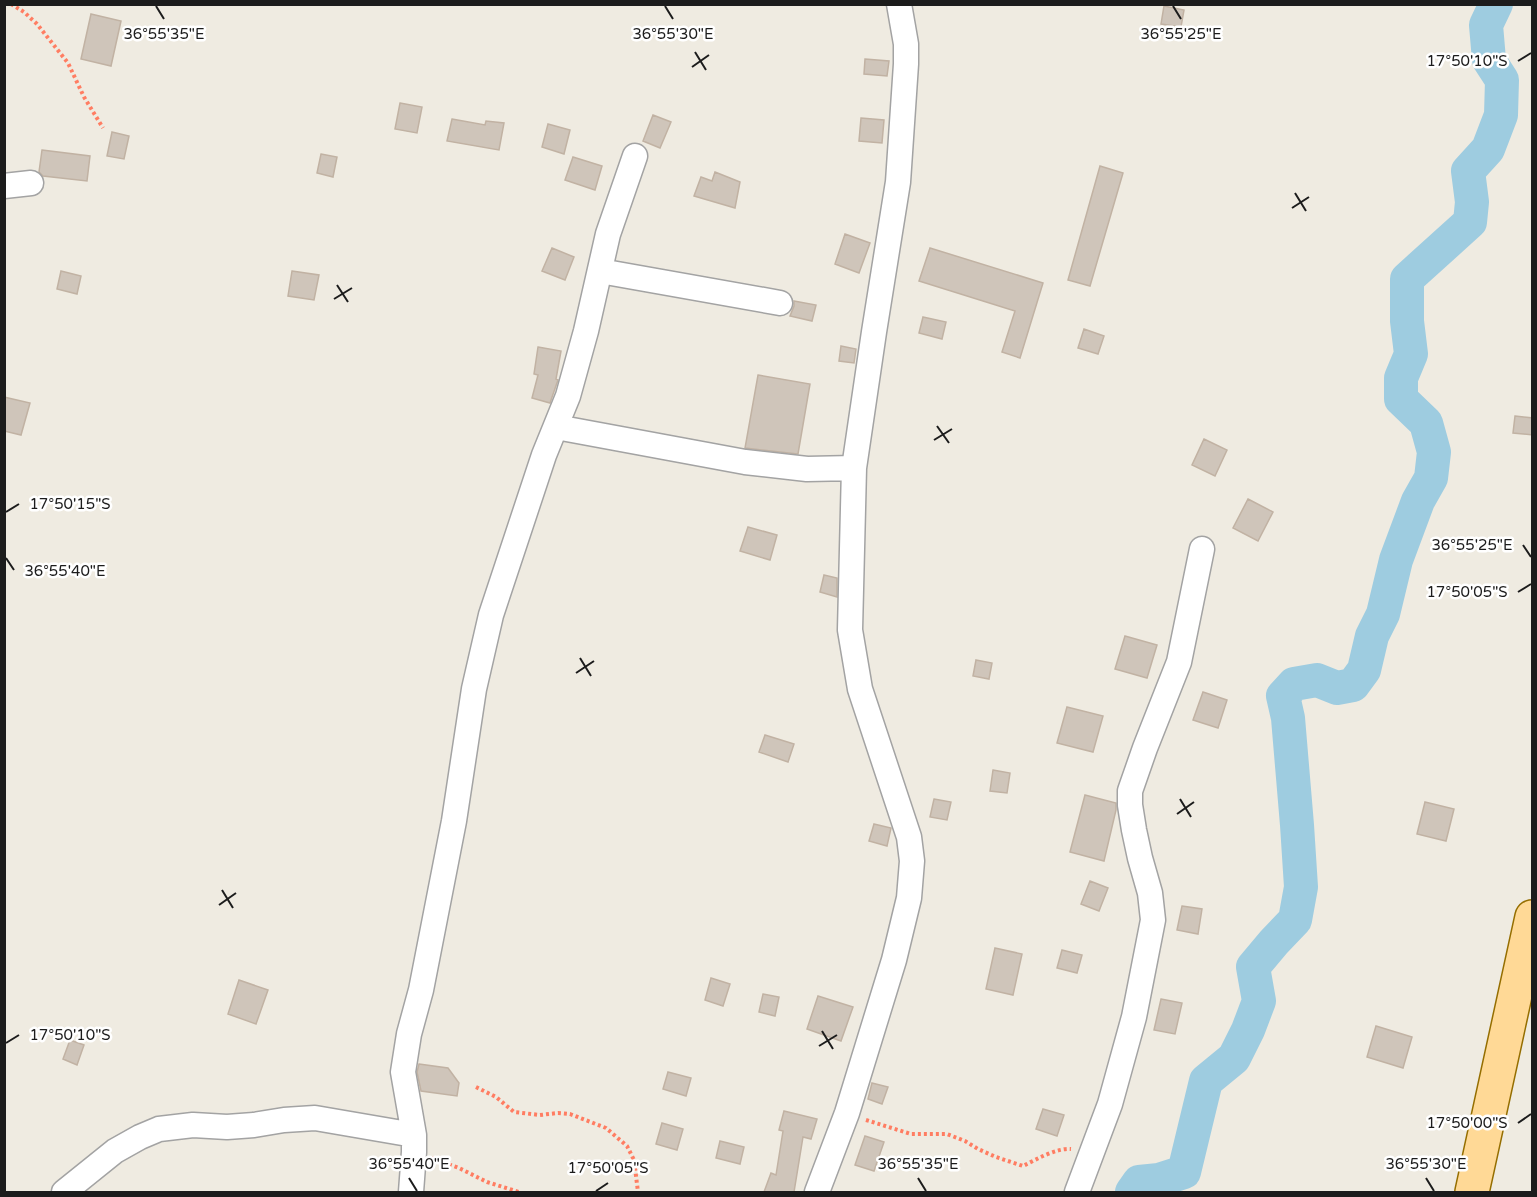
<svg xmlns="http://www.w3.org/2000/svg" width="1537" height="1197" font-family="'Varela Round',sans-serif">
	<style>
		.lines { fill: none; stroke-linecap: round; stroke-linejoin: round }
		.river { stroke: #9ecce0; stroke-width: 34 }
		.building { fill: #cfc5ba; stroke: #c1b2a3; stroke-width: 1.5 }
		.minor-casing { stroke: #a3a3a3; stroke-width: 27 }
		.primary-casing { stroke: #956e00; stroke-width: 36 }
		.path { stroke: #ff7d62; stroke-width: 4; stroke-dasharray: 3 3; stroke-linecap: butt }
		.minor { stroke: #fff; stroke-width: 24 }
		.primary { stroke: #ffd996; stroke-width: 33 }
		.ticks { fill: none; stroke: #1c1c1c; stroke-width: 2 }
		.ticks-label { font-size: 15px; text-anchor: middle; fill: #1c1c1c; stroke: #fff; stroke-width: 5; stroke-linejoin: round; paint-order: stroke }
	</style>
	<rect width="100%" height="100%" fill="#efebe1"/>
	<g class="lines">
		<path class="river" d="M 1132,1192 L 1139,1182 L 1159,1180 L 1184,1172 L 1206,1081 L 1234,1058 L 1248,1030 L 1259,1001 L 1253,967 L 1274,942 L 1295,920 L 1301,887 L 1297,825 L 1288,718 L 1283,696 L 1294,684 L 1317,680 L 1337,688 L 1353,685 L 1364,670 L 1372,636 L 1383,614 L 1396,560 L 1418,501 L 1431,478 L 1434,452 L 1426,423 L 1401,399 L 1401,378 L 1411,354 L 1407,321 L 1407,279 L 1470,222 L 1472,202 L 1468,171 L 1488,149 L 1501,115 L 1502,80 L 1489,60 L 1486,25 L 1496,4"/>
	</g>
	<path class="building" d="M 1164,6 L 1184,10 L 1181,27 L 1161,24 Z
		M 91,14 L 121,21 L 111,66 L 81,59 Z
		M 865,59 L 889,61 L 887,76 L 864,74 Z
		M 400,103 L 422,107 L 417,133 L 395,129 Z
		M 653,115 L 671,122 L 660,148 L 643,141 Z
		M 861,118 L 884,120 L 882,143 L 859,141 Z
		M 452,119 L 485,125 L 486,121 L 504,123 L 499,150 L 447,141 Z
		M 548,124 L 570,130 L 564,154 L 542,147 Z
		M 112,132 L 129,136 L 124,159 L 107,156 Z
		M 42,150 L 90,156 L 87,181 L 43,176 L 39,172 Z
		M 321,154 L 337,157 L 333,177 L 317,173 Z
		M 573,157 L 602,166 L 595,190 L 565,180 Z
		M 1100,166 L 1123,173 L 1090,286 L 1068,280 Z
		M 715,172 L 740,182 L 735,208 L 694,196 L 701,177 L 712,181 Z
		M 845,234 L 870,243 L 859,273 L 835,264 Z
		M 552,248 L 574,257 L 565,280 L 542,271 Z
		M 930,248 L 1043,283 L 1020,358 L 1002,352 L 1015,311 L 919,281 Z
		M 61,271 L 81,276 L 77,294 L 57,289 Z
		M 292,271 L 319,275 L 314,300 L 288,296 Z
		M 794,301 L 816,305 L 812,321 L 790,316 L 794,306 Z
		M 923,317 L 946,322 L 942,339 L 919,333 Z
		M 1084,329 L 1104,336 L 1098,354 L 1078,348 Z
		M 841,346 L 856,349 L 854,363 L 839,361 Z
		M 538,347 L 561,351 L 556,379 L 558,380 L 550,403 L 532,398 L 538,375 L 534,374 Z
		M 758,375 L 810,384 L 798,454 L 745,448 Z
		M 4,397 L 30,403 L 21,435 L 4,431 Z
		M 1515,416 L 1533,418 L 1533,435 L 1513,433 Z
		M 1204,439 L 1227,450 L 1215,476 L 1192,465 Z
		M 1248,499 L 1273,512 L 1258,541 L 1233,528 Z
		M 748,527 L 777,535 L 770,560 L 740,551 Z
		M 824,575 L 837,578 L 837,597 L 820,592 Z
		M 1125,636 L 1157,645 L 1147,678 L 1115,669 Z
		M 976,660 L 992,663 L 989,679 L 973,676 Z
		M 1203,692 L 1227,700 L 1218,728 L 1193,720 Z
		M 1067,707 L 1103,716 L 1093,752 L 1057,743 Z
		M 765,735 L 794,744 L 788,762 L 759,752 Z
		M 993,770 L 1010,773 L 1007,793 L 990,791 Z
		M 1085,795 L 1116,803 L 1116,810 L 1104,861 L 1070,852 Z
		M 934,799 L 951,802 L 947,820 L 930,817 Z
		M 1425,802 L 1454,809 L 1446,841 L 1417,834 Z
		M 874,824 L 891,828 L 887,846 L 869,841 Z
		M 1090,881 L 1108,888 L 1099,911 L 1081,904 Z
		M 1182,906 L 1202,909 L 1198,934 L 1177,930 Z
		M 995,948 L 1022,954 L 1013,995 L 986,989 Z
		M 1062,950 L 1082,955 L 1077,973 L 1057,968 Z
		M 711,978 L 730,984 L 723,1006 L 705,1000 Z
		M 239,980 L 268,990 L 256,1024 L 228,1014 Z
		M 763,994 L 779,997 L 775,1016 L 759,1012 Z
		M 818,996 L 853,1007 L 841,1041 L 807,1029 Z
		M 1161,999 L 1182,1003 L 1175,1034 L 1154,1030 Z
		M 1376,1026 L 1412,1037 L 1403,1068 L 1367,1057 Z
		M 70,1040 L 84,1045 L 77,1065 L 63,1059 Z
		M 419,1064 L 448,1068 L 459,1083 L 457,1096 L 421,1091 L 417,1072 Z
		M 668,1072 L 691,1078 L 686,1096 L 663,1089 Z
		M 872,1083 L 888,1087 L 882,1104 L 868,1099 Z
		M 1043,1109 L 1064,1115 L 1057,1136 L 1036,1129 Z
		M 784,1111 L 817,1119 L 811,1139 L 803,1137 L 794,1192 L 764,1192 L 771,1173 L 776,1175 L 783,1131 L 779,1130 Z
		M 662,1123 L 683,1129 L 677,1150 L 656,1144 Z
		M 865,1136 L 884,1142 L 874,1171 L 855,1165 Z
		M 720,1141 L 744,1147 L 740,1164 L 716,1158 Z"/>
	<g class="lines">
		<defs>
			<path id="minor" d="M 4,186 L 31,183
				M 600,271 L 780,303
				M 556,427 L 745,462 L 807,469 L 854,468
				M 64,1192 L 115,1151 L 140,1137 L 159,1129 L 193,1125 L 227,1127 L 254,1125 L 284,1120 L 315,1118 L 414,1135
				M 411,1192 L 414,1152 L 414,1135 L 403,1072 L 409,1034 L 421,990 L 454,821 L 474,689 L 491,615 L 544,455 L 568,396 L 586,331 L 608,234 L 635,156
				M 817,1192 L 847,1113 L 894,960 L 909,898 L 912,861 L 909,837 L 860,689 L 850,630 L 854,468 L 874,332 L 898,182 L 906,64 L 906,44 L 899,4
				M 1077,1192 L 1110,1104 L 1134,1017 L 1153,920 L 1150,893 L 1140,858 L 1134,830 L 1130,805 L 1130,791 L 1145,748 L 1179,662 L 1202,549"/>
			<path id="primary" d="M 1472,1192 L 1532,917"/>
		</defs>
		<use href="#minor" class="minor-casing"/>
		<use href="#primary" class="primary-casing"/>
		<path class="path" d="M 11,4 L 24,12 L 37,24 L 68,63 L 84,97 L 103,128
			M 476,1087 L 496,1097 L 514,1112 L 540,1115 L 558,1113 L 570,1114 L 606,1128 L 627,1146 L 634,1160 L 638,1192
			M 866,1120 L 911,1134 L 947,1134 L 965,1141 L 978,1149 L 996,1157 L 1023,1166 C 1037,1159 1056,1148 1071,1149
			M 432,1158 L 459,1168 L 487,1182 L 519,1192"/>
		<use href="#minor" class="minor"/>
		<use href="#primary" class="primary"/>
	</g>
	<path class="ticks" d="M 156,6 L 164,19M 665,6 L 673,19M 1173,6 L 1181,19M 695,52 L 706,70M 1518,61 L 1531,53M 692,67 L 709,55M 1295,193 L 1306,211M 1292,208 L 1309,197M 337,285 L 348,302M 334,299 L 352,288M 937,426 L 949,443M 934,440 L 952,429M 6,512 L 19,504M 1523,545 L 1531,557M 6,558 L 14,570M 1518,592 L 1531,584M 580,658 L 591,676M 576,673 L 594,661M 1180,799 L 1191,817M 1177,814 L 1194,802M 222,890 L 233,908M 219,905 L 236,893M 822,1031 L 833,1049M 6,1043 L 19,1035M 819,1046 L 837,1035M 1518,1123 L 1531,1114M 409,1178 L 417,1191M 918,1178 L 926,1191M 1426,1178 L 1434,1191M 596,1191 L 608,1183"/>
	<g class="ticks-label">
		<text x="164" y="39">36°55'35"E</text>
		<text x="673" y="39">36°55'30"E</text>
		<text x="1181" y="39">36°55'25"E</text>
		<text x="1467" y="66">17°50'10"S</text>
		<text x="70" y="509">17°50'15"S</text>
		<text x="1472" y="550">36°55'25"E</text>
		<text x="65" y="576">36°55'40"E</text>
		<text x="1467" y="597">17°50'05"S</text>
		<text x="70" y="1040">17°50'10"S</text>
		<text x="1467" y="1128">17°50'00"S</text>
		<text x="409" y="1169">36°55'40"E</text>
		<text x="918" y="1169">36°55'35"E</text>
		<text x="1426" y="1169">36°55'30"E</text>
		<text x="608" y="1173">17°50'05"S</text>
	</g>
	<rect width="1537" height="1197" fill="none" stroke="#1c1c1c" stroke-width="12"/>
</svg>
